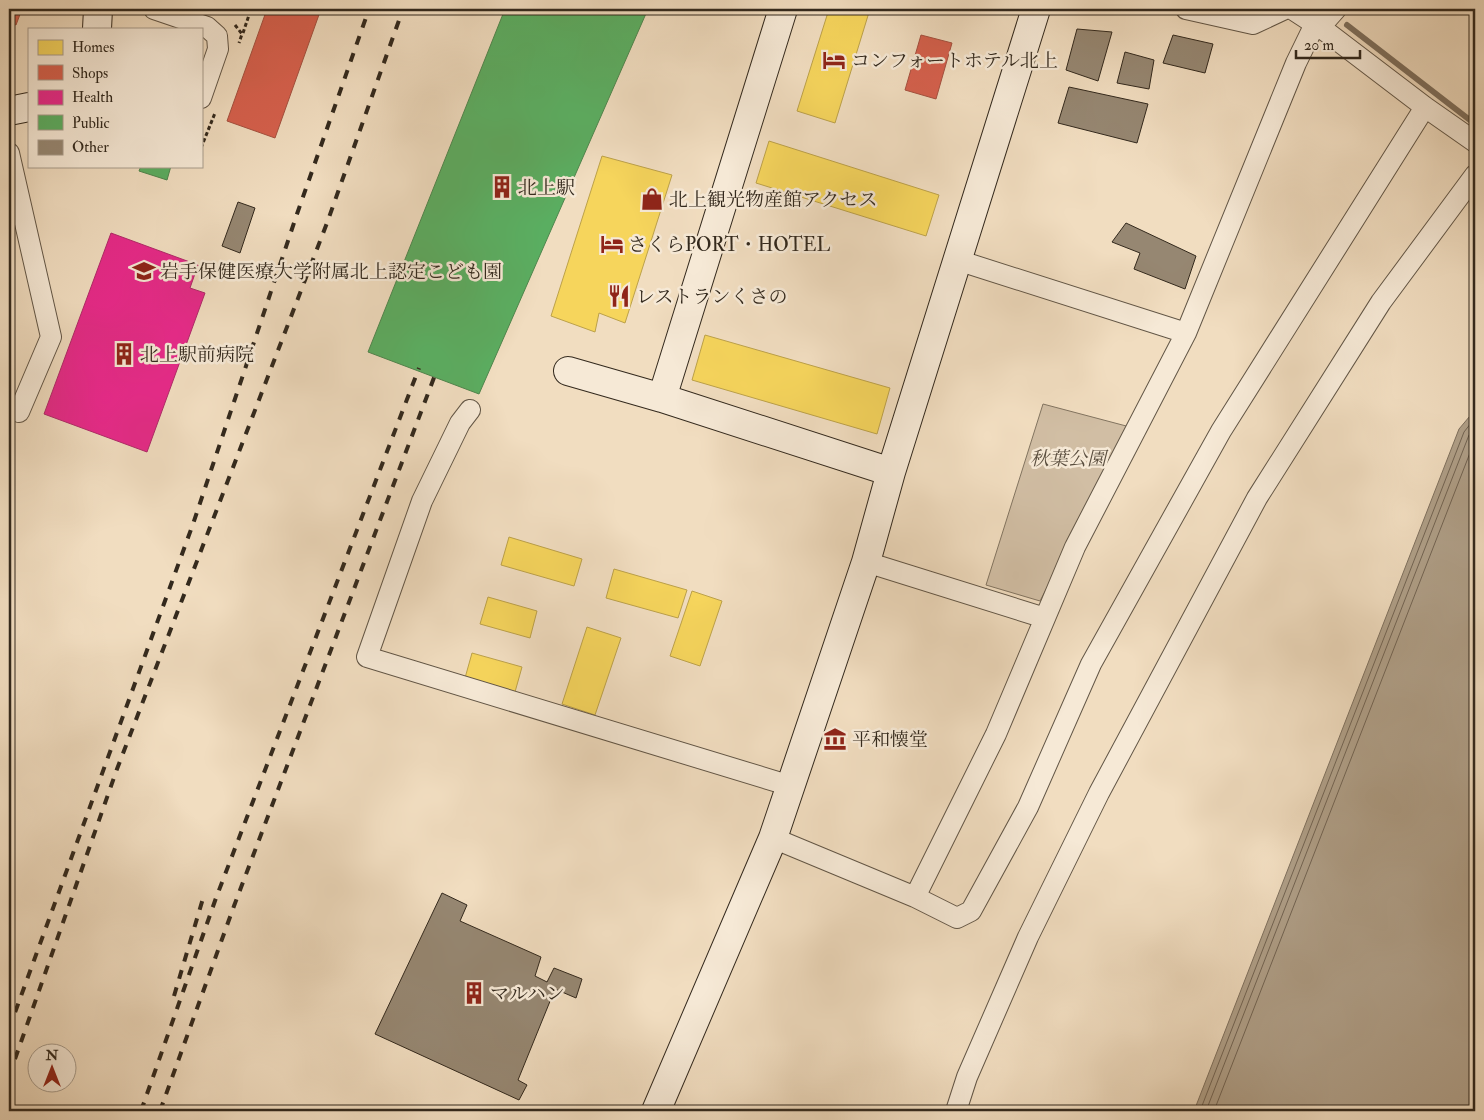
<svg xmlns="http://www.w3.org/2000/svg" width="1484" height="1120" font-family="'IM FELL Double Pica','Noto Serif JP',serif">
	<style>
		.green { fill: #d1bea4; stroke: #827460 }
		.water { fill: #b0a089; stroke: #7e705e }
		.homes { fill: #f6d55c; stroke: #bca149 }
		.shops { fill: #d6604d; stroke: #a5503f }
		.health { fill: #e7298a; stroke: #b12969 }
		.public { fill: #5aae61; stroke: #4e864d }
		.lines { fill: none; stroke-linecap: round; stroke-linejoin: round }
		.shore { stroke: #726453; stroke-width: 1 }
		.stream { stroke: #7e705e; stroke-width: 6 }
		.building { fill: #968772; stroke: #33291d }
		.street-casing { stroke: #625646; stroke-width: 22 }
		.secondary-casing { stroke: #33291d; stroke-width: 30 }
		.path { stroke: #33291d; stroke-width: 3; stroke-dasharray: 4 2.5; stroke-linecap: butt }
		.street { stroke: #f6e9d6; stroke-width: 20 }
		.secondary { stroke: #f6e9d6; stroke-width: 28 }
		.rail { stroke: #33291d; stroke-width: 4; stroke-dasharray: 9 9; stroke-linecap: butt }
		.labels { text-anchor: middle; stroke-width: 5; stroke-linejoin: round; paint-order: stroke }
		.poi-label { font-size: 19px; fill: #33291d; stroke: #f6e9d6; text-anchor: start }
		.park-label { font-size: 19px; font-style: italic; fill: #5a4e3f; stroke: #f6e9d6 }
	</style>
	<rect width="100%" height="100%" fill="#f1ddc0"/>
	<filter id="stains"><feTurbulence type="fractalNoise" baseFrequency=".004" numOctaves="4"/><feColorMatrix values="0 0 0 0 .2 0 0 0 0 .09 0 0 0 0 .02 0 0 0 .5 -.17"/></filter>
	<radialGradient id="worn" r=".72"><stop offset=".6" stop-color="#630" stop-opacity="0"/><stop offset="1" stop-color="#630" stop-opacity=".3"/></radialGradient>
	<path class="green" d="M 1043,404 L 1130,427 L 1040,601 L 986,585 Z"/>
	<path class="water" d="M 1475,410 L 1475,1111 L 1194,1111 L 1459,429 Z"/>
	<path class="homes" d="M 829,9 L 870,9 L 835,123 L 797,111 Z
		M 769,141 L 939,195 L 926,236 L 756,183 Z
		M 602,156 L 672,175 L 625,323 L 599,313 L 595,332 L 551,316 Z
		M 705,335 L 890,388 L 877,434 L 692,380 Z
		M 509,537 L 582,559 L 574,586 L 501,565 Z
		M 614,569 L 687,590 L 678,618 L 606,598 Z
		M 692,591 L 722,601 L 700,666 L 670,656 Z
		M 488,597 L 537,611 L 530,638 L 480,624 Z
		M 587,627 L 621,638 L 595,715 L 562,704 Z
		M 472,653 L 522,667 L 515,692 L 465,678 Z"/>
	<path class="shops" d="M 9,9 L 22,9 L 16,25 L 9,22 Z
		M 267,9 L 321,9 L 275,138 L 227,121 Z
		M 921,35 L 952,43 L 936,99 L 905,90 Z"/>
	<path class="health" d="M 111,233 L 198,265 L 190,288 L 205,293 L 147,452 L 44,414 Z"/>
	<path class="public" d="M 505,9 L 648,9 L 479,394 L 368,352 Z
		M 141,166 L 171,166 L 167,180 L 139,171 Z"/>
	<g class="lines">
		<path class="shore" d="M 1200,1111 L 1464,432 L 1475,418
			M 1206,1111 L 1469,435 L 1475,428
			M 1214,1111 L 1475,440"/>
		<path class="stream" d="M 1347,25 L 1475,124"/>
	</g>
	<path class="building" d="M 1077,29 L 1112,32 L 1098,81 L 1066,70 Z
		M 1173,35 L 1213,44 L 1205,73 L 1163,63 Z
		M 1125,52 L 1154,60 L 1149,89 L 1117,83 Z
		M 1069,87 L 1148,104 L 1137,143 L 1058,123 Z
		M 238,202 L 255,208 L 240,253 L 222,246 Z
		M 1126,223 L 1196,256 L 1185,289 L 1134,269 L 1140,253 L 1112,242 Z
		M 442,893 L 467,905 L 460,921 L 541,957 L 535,976 L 547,982 L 554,968 L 582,979 L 576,998 L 555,989 L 518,1080 L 527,1085 L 519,1100 L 375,1034 Z"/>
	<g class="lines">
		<defs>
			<path id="street" d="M 154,9 L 207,27 L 217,36 L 218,49 L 201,98
				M 1186,9 L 1253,24 L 1285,9
				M 1336,9 L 1320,27 L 1425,107 L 1475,142
				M 9,153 L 51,337 L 19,412 L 9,406
				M 957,260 L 1186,333
				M 470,410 L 460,423 L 422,501 L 367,657 L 791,786
				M 866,562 L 1045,618
				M 773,838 L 915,897 L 957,918 L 971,911 L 1028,807 L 1091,664 L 1221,431 L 1425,107
				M 915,897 L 996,734 L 1075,547 L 1186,333 L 1296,63 L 1315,24 L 1292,9
				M 956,1111 L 967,1077 L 1028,937 L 1099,793 L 1257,498 L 1381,302 L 1475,175"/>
			<path id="secondary" d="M 97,29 L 98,9
				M 9,111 L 29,107
				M 568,371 L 662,398 L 891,472
				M 662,398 L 783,9
				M 656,1111 L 773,838 L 866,562 L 891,472 L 1036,9"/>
		</defs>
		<use href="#street" class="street-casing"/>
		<use href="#secondary" class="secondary-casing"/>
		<path class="path" d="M 235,25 L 242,34 L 239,43
			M 243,33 L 251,9
			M 201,148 L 215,113"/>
		<use href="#street" class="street"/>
		<use href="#secondary" class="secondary"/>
		<path class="rail" d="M 174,996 L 204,895
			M 9,1029 L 193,524 L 297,214 L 369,9
			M 9,1076 L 117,769 L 327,223 L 403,9
			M 141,1111 L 216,898 L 419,368
			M 160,1111 L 234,906 L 435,375"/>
	</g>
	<defs>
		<symbol id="hotel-bare" viewBox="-9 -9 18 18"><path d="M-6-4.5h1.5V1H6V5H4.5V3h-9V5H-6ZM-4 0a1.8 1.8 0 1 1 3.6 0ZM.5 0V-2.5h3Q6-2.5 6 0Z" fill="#8f2418" stroke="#f6e9d6" stroke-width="2.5" paint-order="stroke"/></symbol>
		<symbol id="building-bare" viewBox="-9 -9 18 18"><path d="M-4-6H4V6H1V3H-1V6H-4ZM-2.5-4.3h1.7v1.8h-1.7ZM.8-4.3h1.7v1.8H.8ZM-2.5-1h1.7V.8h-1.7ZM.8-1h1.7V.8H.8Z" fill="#8f2418" stroke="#f6e9d6" stroke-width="2.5" paint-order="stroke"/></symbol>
		<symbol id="shop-bare" viewBox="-9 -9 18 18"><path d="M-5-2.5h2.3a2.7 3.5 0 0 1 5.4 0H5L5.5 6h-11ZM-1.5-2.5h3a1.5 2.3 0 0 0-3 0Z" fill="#8f2418" stroke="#f6e9d6" stroke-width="2.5" paint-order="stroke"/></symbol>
		<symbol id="school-bare" viewBox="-9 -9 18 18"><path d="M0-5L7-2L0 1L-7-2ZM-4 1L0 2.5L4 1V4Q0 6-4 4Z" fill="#8f2418" stroke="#f6e9d6" stroke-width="2.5" paint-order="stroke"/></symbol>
		<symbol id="restaurant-bare" viewBox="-9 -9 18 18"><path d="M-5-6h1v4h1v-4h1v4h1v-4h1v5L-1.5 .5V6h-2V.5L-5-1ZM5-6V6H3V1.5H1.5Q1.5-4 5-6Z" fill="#8f2418" stroke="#f6e9d6" stroke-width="2.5" paint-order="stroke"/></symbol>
		<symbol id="museum-bare" viewBox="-9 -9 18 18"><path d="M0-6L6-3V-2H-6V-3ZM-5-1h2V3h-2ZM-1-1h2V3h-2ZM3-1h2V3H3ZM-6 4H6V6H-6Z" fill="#8f2418" stroke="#f6e9d6" stroke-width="2.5" paint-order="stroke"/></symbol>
	</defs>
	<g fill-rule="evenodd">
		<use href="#hotel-bare" x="818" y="44" width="32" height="32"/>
		<use href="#building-bare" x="486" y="171" width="32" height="32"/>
		<use href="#shop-bare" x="636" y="183" width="32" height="32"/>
		<use href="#hotel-bare" x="596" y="228" width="32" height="32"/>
		<use href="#school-bare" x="128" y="255" width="32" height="32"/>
		<use href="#restaurant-bare" x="603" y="280" width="32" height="32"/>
		<use href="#building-bare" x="108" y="338" width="32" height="32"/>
		<use href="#museum-bare" x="819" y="723" width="32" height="32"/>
		<use href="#building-bare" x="458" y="977" width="32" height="32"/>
	</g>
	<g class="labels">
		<g class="poi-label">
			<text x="851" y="67">コンフォートホテル北上</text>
			<text x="518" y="194">北上駅</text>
			<text x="669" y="206">北上観光物産館アクセス</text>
			<text x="628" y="251">さくらPORT・HOTEL</text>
			<text x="160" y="278">岩手保健医療大学附属北上認定こども園</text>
			<text x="636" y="303">レストランくさの</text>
			<text x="140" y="361">北上駅前病院</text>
			<text x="852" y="746">平和懐堂</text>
			<text x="490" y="1000">マルハン</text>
		</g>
		<g class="park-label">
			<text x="1068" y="465">秋葉公園</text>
		</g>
	</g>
	<rect width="1484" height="1120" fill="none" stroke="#f1ddc0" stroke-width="30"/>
	<rect x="10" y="10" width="1464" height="1100" fill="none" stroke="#33291d" stroke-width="2.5"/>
	<rect x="15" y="15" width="1454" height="1090" fill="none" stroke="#33291d"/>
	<rect x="28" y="28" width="175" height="140" fill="#f6e9d6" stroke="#a89c8c"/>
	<rect x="38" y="40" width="25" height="15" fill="#f6d55c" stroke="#a89c8c"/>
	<text x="72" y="52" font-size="15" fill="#33291d">Homes</text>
	<rect x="38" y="65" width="25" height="15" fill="#d6604d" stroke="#a89c8c"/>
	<text x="72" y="78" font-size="15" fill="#33291d">Shops</text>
	<rect x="38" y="90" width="25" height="15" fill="#e7298a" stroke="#a89c8c"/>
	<text x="72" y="102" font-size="15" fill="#33291d">Health</text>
	<rect x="38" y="115" width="25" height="15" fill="#5aae61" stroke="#a89c8c"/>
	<text x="72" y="128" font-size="15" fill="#33291d">Public</text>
	<rect x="38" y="140" width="25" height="15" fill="#968772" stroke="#a89c8c"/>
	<text x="72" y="152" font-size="15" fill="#33291d">Other</text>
	<g transform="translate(52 1068)"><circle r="24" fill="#f6e9d6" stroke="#a89c8c"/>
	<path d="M0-4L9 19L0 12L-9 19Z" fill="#8f2418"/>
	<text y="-8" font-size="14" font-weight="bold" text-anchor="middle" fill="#33291d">N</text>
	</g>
	<path d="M1296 50v8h64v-8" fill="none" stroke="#33291d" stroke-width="2.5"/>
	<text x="1304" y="50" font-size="15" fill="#33291d" stroke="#f6e9d6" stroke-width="4" paint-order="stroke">20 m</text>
	<rect width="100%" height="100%" filter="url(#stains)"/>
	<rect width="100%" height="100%" fill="url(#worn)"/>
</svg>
